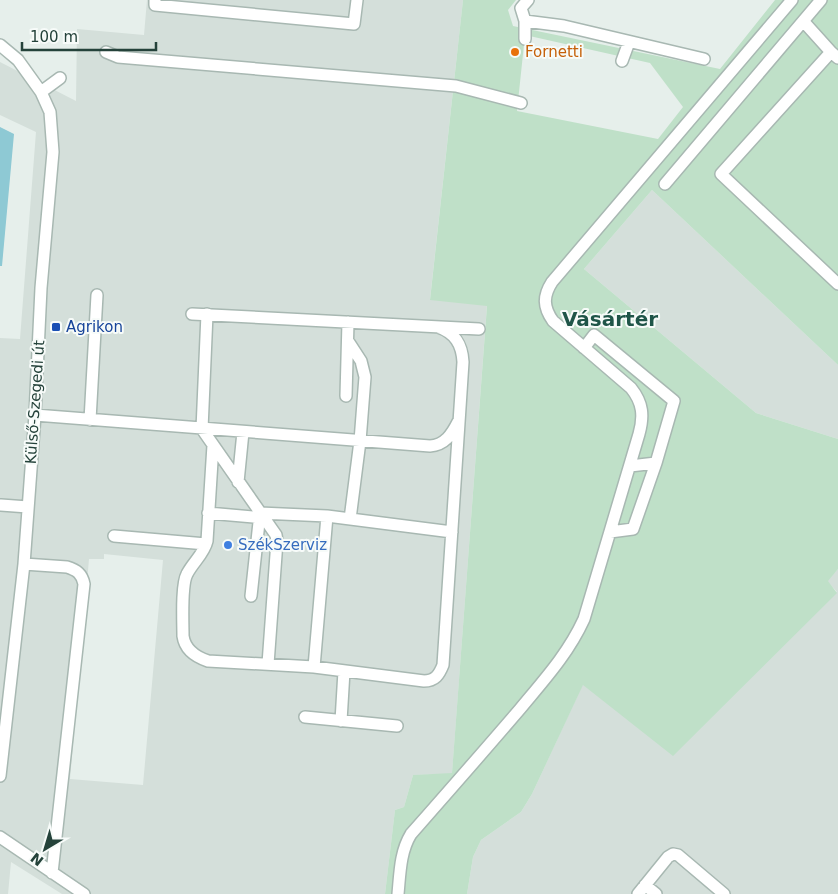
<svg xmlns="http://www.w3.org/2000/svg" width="838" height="894" font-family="'DejaVu Sans',sans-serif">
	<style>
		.built { fill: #d4dfda; fill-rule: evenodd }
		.green { fill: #bfe0c8; fill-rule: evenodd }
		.water { fill: #8ec9d4 }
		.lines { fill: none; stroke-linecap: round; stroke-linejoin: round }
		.minor-casing { stroke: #a8b8b2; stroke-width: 14 }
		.minor { stroke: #fff; stroke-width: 11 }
		.food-dot { fill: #e8710a; stroke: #f7fbf9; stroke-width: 2 }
		.transit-dot { fill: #1a4fb4; stroke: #f7fbf9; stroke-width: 2 }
		.shop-dot { fill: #3f7fe0; stroke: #f7fbf9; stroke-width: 2 }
		.labels { text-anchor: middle; stroke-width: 4; stroke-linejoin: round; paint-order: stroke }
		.food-label { font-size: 15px; fill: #c56008; stroke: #f7fbf9; text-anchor: start }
		.transit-label { font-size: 15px; fill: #164399; stroke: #f7fbf9; text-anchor: start }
		.street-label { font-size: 15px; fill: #24423a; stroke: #f7fbf9 }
		.shop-label { font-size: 15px; fill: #366cbe; stroke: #f7fbf9; text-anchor: start }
		.district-label { font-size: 20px; font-weight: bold; fill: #1f5548; stroke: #f7fbf9 }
	</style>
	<rect width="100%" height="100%" fill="#e6efeb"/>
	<path class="built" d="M 147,0 L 463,0 L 430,299 L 487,305 L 452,774 L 413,775 L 404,807 L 395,810 L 385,894 L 62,894 L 11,862 L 8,894 L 0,894 L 0,338 L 20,339 L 36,132 L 0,115 L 0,62 L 76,101 L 77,29 L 144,35 ZM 104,554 L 163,560 L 143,785 L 70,779 L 89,559 L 104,559 Z
		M 652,190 L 838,365 L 838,439 L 756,413 L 584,269 Z
		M 838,569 L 838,894 L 467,894 L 473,857 L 481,840 L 521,812 L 532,794 L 583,684 L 837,592 L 827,581 Z"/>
	<path class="green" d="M 463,0 L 516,0 L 508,10 L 513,26 L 720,69 L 775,0 L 838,0 L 838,365 L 652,190 L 584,269 L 756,413 L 838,439 L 838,569 L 828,581 L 837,593 L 673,756 L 583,685 L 532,794 L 521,812 L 481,840 L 473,857 L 467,894 L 385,894 L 395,810 L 404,807 L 413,775 L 452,773 L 487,306 L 430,300 ZM 525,35 L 650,63 L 683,107 L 658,139 L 517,111 Z"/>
	<path class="water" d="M 0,127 L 14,134 L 2,266 L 0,266 Z"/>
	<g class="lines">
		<defs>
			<path id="minor" d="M 155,0 L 155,5 L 354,24 L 357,0
				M 528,0 L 521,8 L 525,21 L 564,26 L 704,59
				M 525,21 L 525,39
				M 804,22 L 831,52
				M 0,45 L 18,60 L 41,92 L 50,112 L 53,152 L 41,288 L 35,415 L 24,564 L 0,776
				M 106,52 L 118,57 L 456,86 L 521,103
				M 838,58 L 831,52 L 721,174 L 838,284
				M 622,61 L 629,42
				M 41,92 L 60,78
				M 665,184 L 821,0
				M 192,314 L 479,329
				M 207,314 L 202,429 L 276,535 L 277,541 L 268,664
				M 348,341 L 361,361 L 365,377 L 360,441 L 350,519
				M 584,348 L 594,335 L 674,401 L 656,463 L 630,466
				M 346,396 L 348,322
				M 35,415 L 430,446 C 445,445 452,434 458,422
				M 90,420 L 97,295
				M 213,445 L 207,541 C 204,554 193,562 187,574 C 181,585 183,622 183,636 C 185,650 196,657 208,661 L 314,667 L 424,681 C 435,681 439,675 443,665 L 463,362 C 462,344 455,333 438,327
				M 238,482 L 243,432
				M 1,505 L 28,507
				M 208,513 L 264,518
				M 610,532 L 633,529 L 656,463
				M 114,536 L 206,544
				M 24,564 L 67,567 C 77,570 82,574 84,584 L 52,873
				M 251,596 L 260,513 L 327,516 L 452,532
				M 314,667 L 327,516
				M 305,717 L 397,726
				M 341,721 L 344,671
				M 0,837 L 84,894
				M 645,885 L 656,894
				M 398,894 C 400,873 400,852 411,834 C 448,792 484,751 520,709 C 544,680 568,654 584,619 L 639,434 C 644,416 643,403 631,388 L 553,321 C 543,307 543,296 552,282 L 792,0
				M 638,894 L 668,857 L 673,854 L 678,855 L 724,894"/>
		</defs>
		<use href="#minor" class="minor-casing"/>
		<use href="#minor" class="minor"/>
	</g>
	<circle class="food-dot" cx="515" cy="52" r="5"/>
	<rect class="transit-dot" x="51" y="322" width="10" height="10" rx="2.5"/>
	<circle class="shop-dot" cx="228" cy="545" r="5"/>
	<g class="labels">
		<g class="food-label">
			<text x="525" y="57">Fornetti</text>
		</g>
		<g class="transit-label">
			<text x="66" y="332">Agrikon</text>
		</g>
		<g class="street-label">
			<text transform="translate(35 402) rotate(-86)" y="5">Külső-Szegedi út</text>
		</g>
		<g class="shop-label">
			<text x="238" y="550">SzékSzerviz</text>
		</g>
		<g class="district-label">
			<text x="610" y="326">Vásártér</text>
		</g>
	</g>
	<g transform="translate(45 849) rotate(218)" stroke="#f7fbf9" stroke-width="4" paint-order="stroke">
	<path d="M0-4L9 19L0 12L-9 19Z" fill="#24423a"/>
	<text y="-8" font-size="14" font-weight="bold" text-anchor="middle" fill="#24423a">N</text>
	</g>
	<path d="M22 42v8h134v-8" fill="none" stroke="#24423a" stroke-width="2.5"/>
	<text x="30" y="42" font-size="15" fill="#24423a" stroke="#f7fbf9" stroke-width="4" paint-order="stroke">100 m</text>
</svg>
